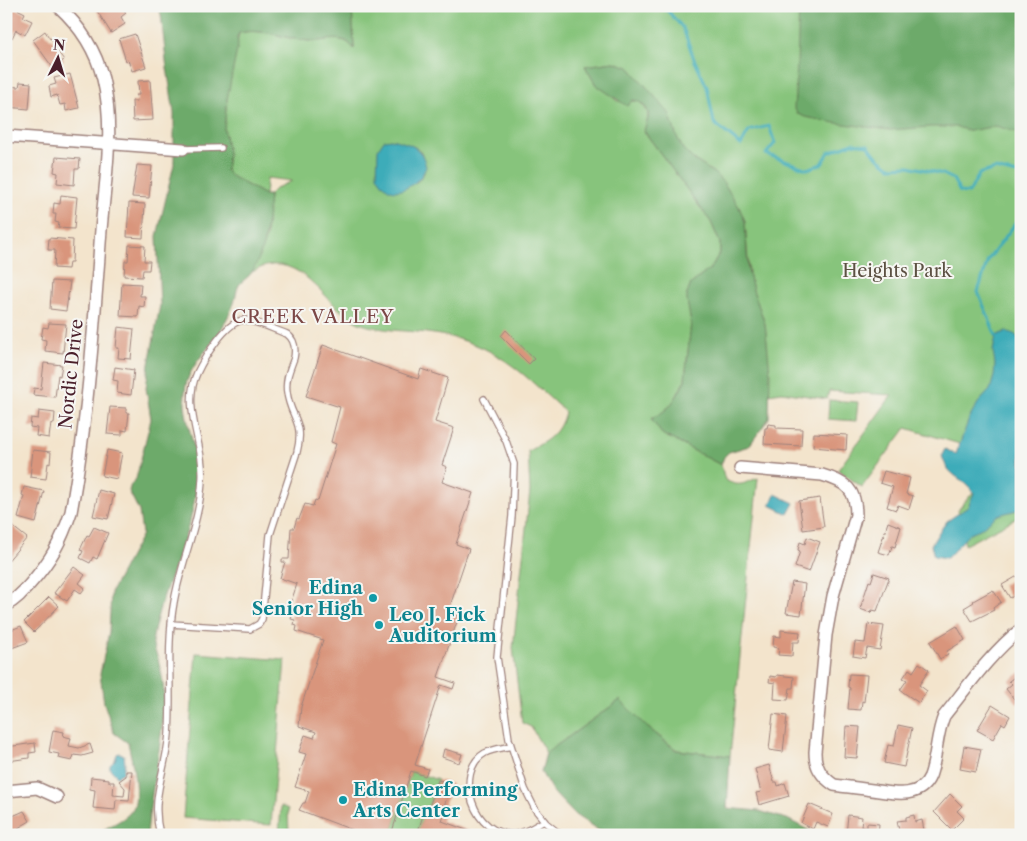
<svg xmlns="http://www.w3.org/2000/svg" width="1027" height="841" font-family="'Libre Caslon Text',serif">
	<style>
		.green { fill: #87c47b; stroke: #687253; fill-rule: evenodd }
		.forest { fill: #6daa6b; stroke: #5c644b }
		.water { fill: #3cacb9; stroke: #436672 }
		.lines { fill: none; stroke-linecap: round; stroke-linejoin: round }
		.stream { stroke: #3cacb9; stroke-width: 3 }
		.building { fill: #d9957c }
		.service-casing { stroke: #9e827c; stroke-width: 8 }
		.minor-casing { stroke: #9e827c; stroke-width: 14 }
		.service { stroke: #fff; stroke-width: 5.5 }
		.minor { stroke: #fff; stroke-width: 11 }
		.culture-dot { fill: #0f9aa8; stroke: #f6f6f2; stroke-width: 2 }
		.labels { text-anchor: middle; stroke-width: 4; stroke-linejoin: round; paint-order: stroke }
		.park-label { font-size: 18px; fill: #5c5143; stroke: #f6f6f2 }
		.street-label { font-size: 18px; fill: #4a1f2b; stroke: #f6f6f2 }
		.culture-label { font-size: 18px; font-weight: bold; fill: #0d838f; stroke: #f6f6f2; text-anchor: start }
		.neighbourhood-label { font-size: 19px; letter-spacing: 1px; fill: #7c4847; stroke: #f6f6f2 }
	</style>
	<rect width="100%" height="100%" fill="#f6f6f2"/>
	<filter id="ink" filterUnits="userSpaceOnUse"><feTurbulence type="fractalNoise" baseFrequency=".02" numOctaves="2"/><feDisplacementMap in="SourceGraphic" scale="10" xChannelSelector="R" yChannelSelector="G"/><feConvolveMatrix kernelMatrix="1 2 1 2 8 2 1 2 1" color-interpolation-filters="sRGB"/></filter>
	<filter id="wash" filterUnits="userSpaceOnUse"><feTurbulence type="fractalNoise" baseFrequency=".0096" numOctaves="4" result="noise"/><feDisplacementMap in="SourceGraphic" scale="20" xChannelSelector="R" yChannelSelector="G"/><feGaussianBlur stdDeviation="1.12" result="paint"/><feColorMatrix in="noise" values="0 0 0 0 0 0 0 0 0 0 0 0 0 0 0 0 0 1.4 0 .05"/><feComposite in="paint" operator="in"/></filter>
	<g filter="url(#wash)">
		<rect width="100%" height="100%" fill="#f3e4cc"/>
		<path class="green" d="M 352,6 L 1021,6 L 1019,133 L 1021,134 L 1021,516 L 965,545 L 958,510 L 1003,457 L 906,428 L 862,487 L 838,470 L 892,395 L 829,391 L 827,399 L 782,392 L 769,394 L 767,345 L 765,324 L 753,290 L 749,273 L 745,222 L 739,207 L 723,182 L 714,173 L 693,159 L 683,149 L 649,93 L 629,67 L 614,62 L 585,66 L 596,85 L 606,91 L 617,101 L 639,101 C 651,113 649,116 644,131 L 711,222 L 720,243 L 720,252 L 711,268 L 691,284 L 687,294 L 691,323 L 685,380 L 673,403 L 663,412 L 651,419 L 662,434 L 721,465 L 725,480 C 741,488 743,483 758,478 L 730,756 L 677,750 L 647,727 L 620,700 L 546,753 L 531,727 L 522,723 L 513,648 L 530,491 L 528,451 C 548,440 559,435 565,412 C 521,372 496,343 434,334 C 410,330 382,332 359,323 C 328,310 306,256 266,266 C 261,267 256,270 252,272 L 266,237 L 269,195 L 276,188 L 292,181 L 267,178 L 265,195 L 231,176 L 226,171 L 228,153 L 224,130 L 227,99 L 239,33 C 264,27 287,41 313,41 C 323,41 335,37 345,41 C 348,42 352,46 354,48 ZM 391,139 L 415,147 L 421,152 L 424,173 L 418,181 L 408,186 L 380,180 L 377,169 Z
			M 829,400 L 858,402 L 856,421 L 828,419 Z
			M 196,653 L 285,660 L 271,825 L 183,818 Z
			M 411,771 L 438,780 L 426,816 L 423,816 L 417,835 L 391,835 Z
			M 281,806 L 288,809 L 289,835 L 279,835 Z"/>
		<path class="forest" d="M 158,6 L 352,6 L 354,49 C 352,46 349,43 346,41 C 335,37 322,42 311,41 C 286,40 264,27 239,33 L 237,37 L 238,45 L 227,99 L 224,130 L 228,153 L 226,171 L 231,176 L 265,195 L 269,195 C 267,222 267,247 252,272 C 249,277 243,280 239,285 C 236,290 236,298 234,303 C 231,312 225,322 221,330 C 211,347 193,362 187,381 C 178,413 199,445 197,477 C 195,534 162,583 153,637 C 151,646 156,651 158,659 C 161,669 163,681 164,692 C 164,740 151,787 147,835 L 102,835 L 103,830 C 113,824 126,819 132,810 C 141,799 131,756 128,743 L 114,733 L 104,703 L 100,674 L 109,632 L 111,592 L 142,534 L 139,511 L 129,491 L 131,484 L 136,479 L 151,419 L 146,388 L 149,364 L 160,305 L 157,236 L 174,164 L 174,113 L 166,61 L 161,14 Z
			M 799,6 L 1021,6 L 1021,134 L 996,126 L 970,131 L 957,127 L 930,127 L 890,130 L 829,122 L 805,117 L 798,114 L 794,108 L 797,66 Z
			M 614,62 L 629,67 L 669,113 L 677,137 L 683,149 L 693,159 L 714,173 L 723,182 L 739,207 L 745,221 L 748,270 L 753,290 L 765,324 L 767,342 L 770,372 L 769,418 L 749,446 L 729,452 L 724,457 L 721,465 L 662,434 L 651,419 L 663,412 L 669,407 L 677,396 L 685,380 L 691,323 L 687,301 L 687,294 L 691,284 L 711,268 L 720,252 L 720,243 L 711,222 L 644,131 C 645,126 647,123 648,118 C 650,109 641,101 633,100 L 627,106 L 596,85 L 585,66 Z
			M 620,700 L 647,727 L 676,750 L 730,756 L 727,808 L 759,811 L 787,819 L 818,835 L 606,835 L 575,815 L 553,792 L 541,772 L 546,753 Z"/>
		<path class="water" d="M 391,139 C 410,144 422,146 426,167 C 422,177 418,181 408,187 C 393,195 385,190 377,175 L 378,149 L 384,140 Z
			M 1006,331 L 1014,334 L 1021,340 L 1021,509 L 998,515 L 980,529 L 970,533 L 947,558 L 934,556 L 931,545 L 939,532 L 947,521 L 968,507 L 974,493 C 962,475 948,479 942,455 L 945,449 L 956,454 L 969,419 L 978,403 L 990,390 L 994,376 L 995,364 L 993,351 L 996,336 Z
			M 775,494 L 794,503 L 788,514 L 770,505 Z
			M 120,753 L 124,755 L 125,763 L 123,773 L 117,776 L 110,769 L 110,765 L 115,760 L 117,754 Z"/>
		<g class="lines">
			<path class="stream" d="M 593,6 L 603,6
				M 642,6 L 666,9 L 683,28 L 694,59 L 707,87 L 714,123 L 741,145 L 749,131 L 769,126 L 775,143 L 766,154 L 807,169 L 822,164 L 829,152 L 853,143 L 868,145 L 877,157 L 890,167 L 909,166 L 943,174 L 953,179 L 960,192 L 969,193 L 979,174 L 995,169 L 1017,174 L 1021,177
				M 996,336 L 978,292 L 988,260 L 1021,216"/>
		</g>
		<g id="blocks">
			<path class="building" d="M 11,6 L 25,13 L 23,17 L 32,21 L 25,35 L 16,30 L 12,38 L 6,35 L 6,9 L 8,10 Z
				M 94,6 L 114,6 L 116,9 L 122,6 L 126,13 L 121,17 L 125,24 L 111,33 Z
				M 45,31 L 50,39 L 51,38 L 60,50 L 58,52 L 64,60 L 53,68 L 33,40 Z
				M 135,34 L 146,67 L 132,71 L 128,60 L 126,61 L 119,39 Z
				M 70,74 L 79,108 L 66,111 L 65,104 L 60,105 L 57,95 L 51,97 L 49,86 L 56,84 L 54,78 Z
				M 150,80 L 153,120 L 133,121 L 132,101 L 137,101 L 136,95 L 139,95 L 138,81 Z
				M 20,82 L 31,83 L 29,109 L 6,107 L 6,86 L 19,87 Z
				M 6,154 L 11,155 L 10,166 L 6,166 Z
				M 56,157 L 80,159 L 79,169 L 75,169 L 74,185 L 57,183 L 58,173 L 54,172 Z
				M 137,165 L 152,166 L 149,198 L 132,197 Z
				M 61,195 L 77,197 L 74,229 L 58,228 L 59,223 L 55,222 L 56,214 L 53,214 L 54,203 L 60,204 Z
				M 129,203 L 145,204 L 143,238 L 127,237 Z
				M 49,238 L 73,240 L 72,262 L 69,262 L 68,269 L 54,268 L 55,250 L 48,250 Z
				M 129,245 L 145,246 L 144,261 L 150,261 L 149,270 L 143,270 L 142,277 L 124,276 L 125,261 L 128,261 Z
				M 52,281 L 70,282 L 66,311 L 50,309 Z
				M 122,283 L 141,284 L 140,296 L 145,296 L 144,307 L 139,306 L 138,317 L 120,316 Z
				M 49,323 L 66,324 L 63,353 L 45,351 L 46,340 L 41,339 L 43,327 L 48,328 Z
				M 118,327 L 134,329 L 131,359 L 118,358 L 119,348 L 116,348 Z
				M 506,330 L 534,359 L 529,364 L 501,336 Z
				M 323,345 L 418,379 L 421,369 L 448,378 L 435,422 L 454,428 L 442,465 L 447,467 L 442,482 L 473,493 L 456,544 L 469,549 L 448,612 L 459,616 L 438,677 L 455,683 L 453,689 L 441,685 L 415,765 L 428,769 L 425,776 L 411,771 L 391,835 L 366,835 L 299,810 L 303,803 L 305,803 L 309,791 L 295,787 L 306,754 L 299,752 L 305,735 L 314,738 L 316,732 L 299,726 L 301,707 L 323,640 L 296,631 L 297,626 L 294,625 L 295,620 L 291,619 L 293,612 L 288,611 L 297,584 L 280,578 L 285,562 L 282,562 L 282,559 L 289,559 L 291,528 L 294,528 L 297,518 L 299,519 L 305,504 L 313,506 L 315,500 L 318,501 L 336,444 L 331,442 L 340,407 L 306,396 Z
				M 44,363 L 62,365 L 60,376 L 58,375 L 55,397 L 33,395 L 34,388 L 41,389 Z
				M 115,367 L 134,370 L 131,395 L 117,393 L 118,381 L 113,380 Z
				M 110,407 L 126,408 L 126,413 L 129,413 L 127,431 L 122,430 L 122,435 L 107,434 Z
				M 39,411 L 55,413 L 54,424 L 51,423 L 49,438 L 36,436 L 37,428 L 30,427 L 31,418 L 38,419 Z
				M 768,424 L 776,425 L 776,428 L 802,429 L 801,446 L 764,444 L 765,428 L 767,428 Z
				M 814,433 L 847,435 L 846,450 L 813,447 Z
				M 33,450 L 51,452 L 50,464 L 48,463 L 46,479 L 30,477 Z
				M 107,450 L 122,453 L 117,479 L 102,476 Z
				M 884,471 L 910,478 L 906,494 L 913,496 L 909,509 L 898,505 L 896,510 L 887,507 L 893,487 L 880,483 Z
				M 24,487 L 44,491 L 36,523 L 18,518 L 24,496 L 22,495 Z
				M 99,490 L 114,494 L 108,519 L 93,516 Z
				M 820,498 L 824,527 L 803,530 L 799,501 Z
				M 888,522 L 901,527 L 895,547 L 892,546 L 889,555 L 878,552 Z
				M 6,526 L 12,526 L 27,538 L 6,563 Z
				M 94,527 L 108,533 L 97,559 L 93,557 L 90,563 L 80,558 L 83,551 L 80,550 L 87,535 L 89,536 Z
				M 807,537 L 820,542 L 809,572 L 795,567 L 800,551 L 798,550 L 800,542 L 805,544 Z
				M 74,567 L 85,575 L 79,583 L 85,588 L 81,593 L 75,589 L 67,601 L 54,593 Z
				M 874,573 L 889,578 L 877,611 L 872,610 L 871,613 L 860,609 L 869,581 L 871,582 Z
				M 1021,574 L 1021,592 L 1010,598 L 1002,585 Z
				M 792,582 L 805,584 L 801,615 L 786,613 Z
				M 993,590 L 1001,602 L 993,608 L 994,610 L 972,621 L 964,608 L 974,602 L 973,601 Z
				M 49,597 L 59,606 L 34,632 L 24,622 Z
				M 868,624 L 884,626 L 880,650 L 867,648 L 865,658 L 853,656 L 855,642 L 865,643 Z
				M 21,626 L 28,642 L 6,650 L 6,632 Z
				M 957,626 L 965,640 L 947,651 L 948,654 L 940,659 L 930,642 Z
				M 781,630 L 800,632 L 799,642 L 793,642 L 792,656 L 778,655 L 779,648 L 773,647 L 774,636 L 781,637 Z
				M 919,663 L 929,670 L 919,685 L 927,691 L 919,703 L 900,690 L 907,680 L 903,678 L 909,669 L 913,672 Z
				M 1021,672 L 1021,702 L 1018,704 L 1006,689 L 1012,684 L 1009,681 Z
				M 849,674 L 867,675 L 864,702 L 862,701 L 861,710 L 848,709 L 850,688 L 848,687 Z
				M 777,675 L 794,677 L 793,688 L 790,688 L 788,700 L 774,699 L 775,683 L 769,682 L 770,676 L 776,677 Z
				M 992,705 L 1010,716 L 1005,725 L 1002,723 L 993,739 L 977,730 Z
				M 773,714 L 787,716 L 783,752 L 769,750 Z
				M 898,725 L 912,728 L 904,767 L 884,763 L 888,745 L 894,746 Z
				M 846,726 L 860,727 L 857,758 L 844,757 Z
				M 53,730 L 64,732 L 63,736 L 71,738 L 69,746 L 79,748 L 90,744 L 93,753 L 82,756 L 74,755 L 72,761 L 58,758 L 59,754 L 49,752 Z
				M 35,743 L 36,752 L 29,753 L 29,758 L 8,761 L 8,759 L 6,759 L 6,747 Z
				M 964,746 L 981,749 L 976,772 L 960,769 Z
				M 444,749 L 462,754 L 459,763 L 442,757 Z
				M 769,765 L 774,782 L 777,782 L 778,786 L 785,783 L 789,796 L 759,805 L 756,793 L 761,792 L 755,769 Z
				M 126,771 L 132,771 L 129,801 L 116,800 L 115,810 L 93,808 L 95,790 L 90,789 L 91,777 L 109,779 L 109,782 L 114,782 L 113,795 L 124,796 L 125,788 L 119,781 L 126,776 Z
				M 438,780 L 452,784 L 444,806 L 446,807 L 442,821 L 480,835 L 417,835 L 423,815 L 426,816 Z
				M 950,794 L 962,806 L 957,811 L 964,818 L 952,830 L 934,812 Z
				M 809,804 L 833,814 L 828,827 L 816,822 L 813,829 L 801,823 Z
				M 24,811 L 30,821 L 6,835 L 6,819 Z
				M 848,815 L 862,817 L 861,827 L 867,828 L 867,823 L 879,824 L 878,835 L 846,835 Z
				M 914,815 L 915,822 L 922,820 L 925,835 L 909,835 L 909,833 L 900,835 L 897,821 L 906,820 L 906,817 Z"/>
		</g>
	</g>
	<g filter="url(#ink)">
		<use href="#blocks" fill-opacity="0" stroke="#9e827c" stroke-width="1"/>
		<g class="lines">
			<defs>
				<path id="service" d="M 183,149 L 221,148
					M 484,399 L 506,441 L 514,464 L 512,516 L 497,657 L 509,739 L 525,789 L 535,809 L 546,823 L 561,835
					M 511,746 C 503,748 493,749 485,753 C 453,771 473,839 516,834 C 527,832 535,826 544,821
					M 160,835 C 150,797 166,771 169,734 C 172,690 166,646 174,602 C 181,561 200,522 202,480 C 205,444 181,408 197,373 C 204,358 226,322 243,320 C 255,320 275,330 287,334 C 295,340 296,348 294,358 C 290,369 285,380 287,392 C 290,418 305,421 297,452 L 270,535 L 262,619 L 259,624 L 250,629 L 171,624"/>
				<path id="minor" d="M 6,136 L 183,149
					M 740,468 L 822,475 C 846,482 856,489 856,515 L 833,596 L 826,635 L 815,752 C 815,767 821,776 834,785 C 847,787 859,788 872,790 C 892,793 920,800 930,776 C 937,757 936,735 944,716 C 968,686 991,653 1021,629
					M 6,605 C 16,600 23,592 30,584 C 51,560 61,542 71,512 C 88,419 94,324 101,230 C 105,181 115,128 103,79 C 96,51 80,26 58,6
					M 6,791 L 37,788 L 57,797"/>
			</defs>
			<use href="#service" class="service-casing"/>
			<use href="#minor" class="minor-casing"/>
			<use href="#service" class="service"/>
			<use href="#minor" class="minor"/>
		</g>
	</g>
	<g class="culture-dot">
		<circle cx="373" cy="598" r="5"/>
		<circle cx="379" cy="625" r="5"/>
		<circle cx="343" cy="800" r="5"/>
	</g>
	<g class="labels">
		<g class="park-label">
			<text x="897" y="277">Heights Park</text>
		</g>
		<g class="street-label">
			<text transform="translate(71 374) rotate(-84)" y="6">Nordic Drive</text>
		</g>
		<g class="culture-label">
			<text x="363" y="594" text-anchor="end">Edina<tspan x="363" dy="21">Senior High</tspan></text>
			<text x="389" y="621">Leo J. Fick<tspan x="389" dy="21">Auditorium</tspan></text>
			<text x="353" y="796">Edina Performing<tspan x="353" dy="21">Arts Center</tspan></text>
		</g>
		<g class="neighbourhood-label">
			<text x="313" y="323">CREEK VALLEY</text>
		</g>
	</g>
	<rect width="1027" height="841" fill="none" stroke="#f6f6f2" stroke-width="25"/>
	<g transform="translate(58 58) rotate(5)" stroke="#f6f6f2" stroke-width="4" paint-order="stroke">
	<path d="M0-4L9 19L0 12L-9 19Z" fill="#4a1f2b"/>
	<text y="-8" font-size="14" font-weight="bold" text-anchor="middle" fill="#4a1f2b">N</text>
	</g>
</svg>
